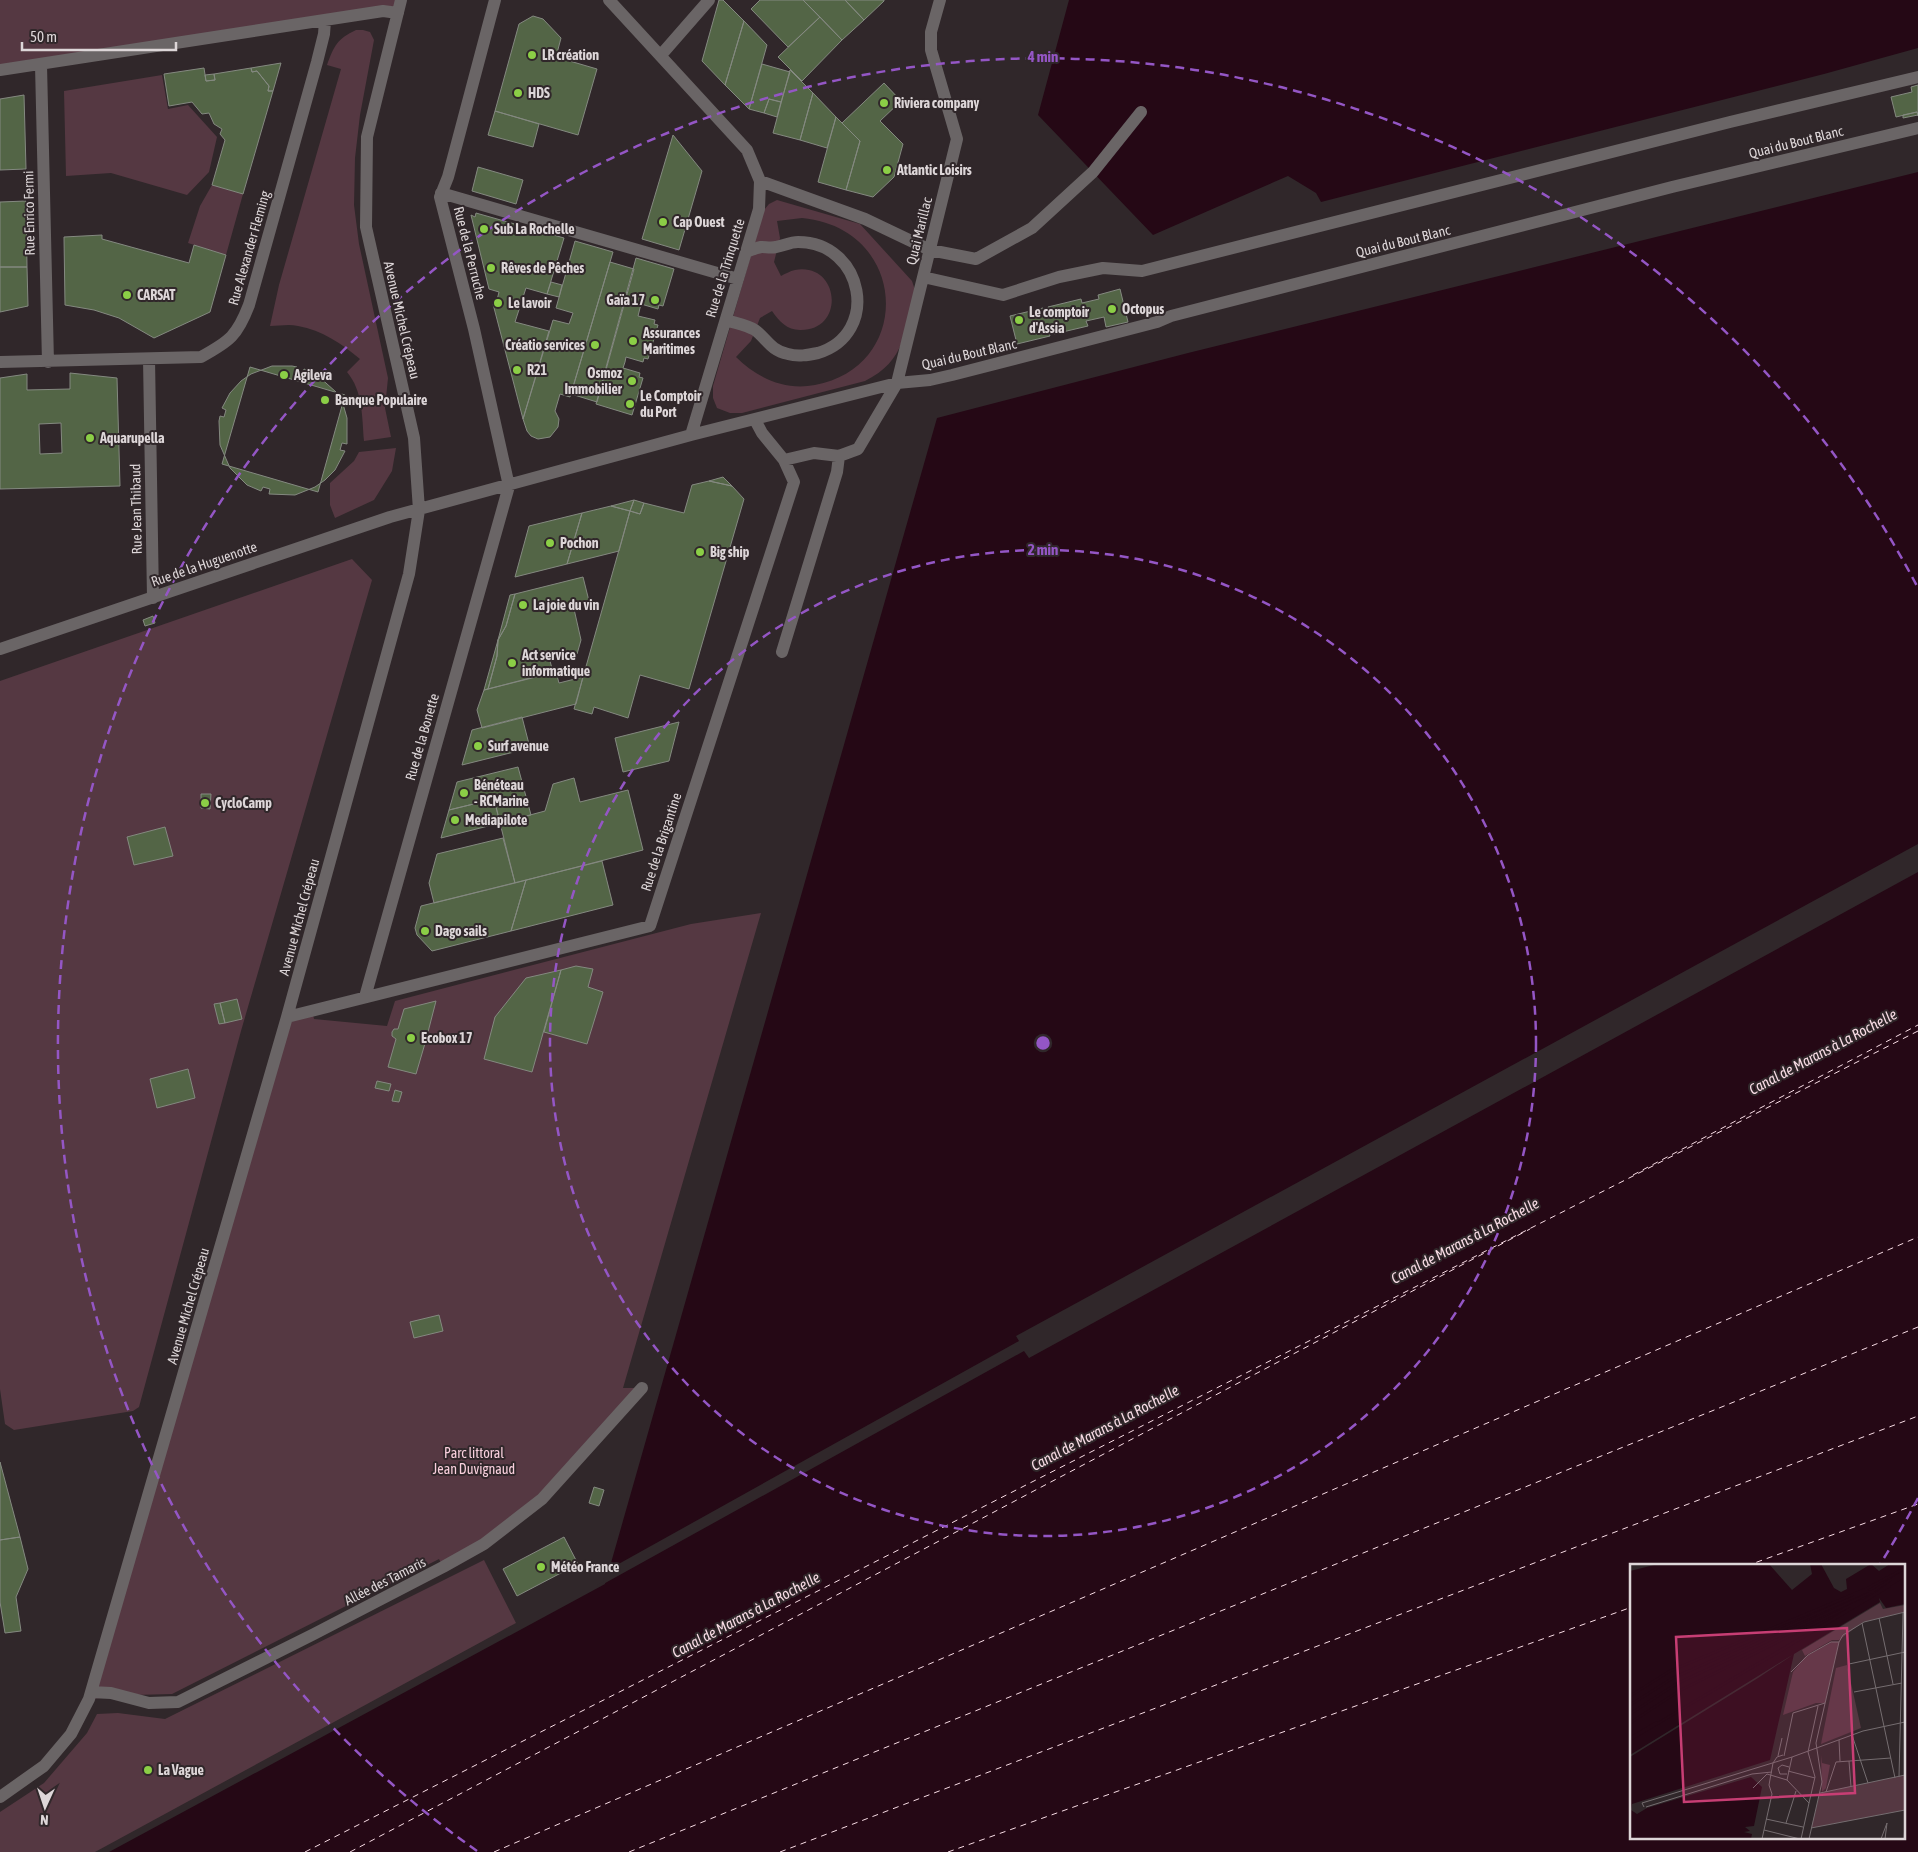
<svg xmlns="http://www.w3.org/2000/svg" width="1918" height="1852" font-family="'Asap Condensed',sans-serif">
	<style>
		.green { fill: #553842; fill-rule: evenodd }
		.water { fill: #250815; fill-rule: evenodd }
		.pier { fill: #30272a }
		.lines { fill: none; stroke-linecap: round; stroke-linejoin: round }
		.ferry { stroke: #f8dce5; stroke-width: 1; stroke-dasharray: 6 5; stroke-linecap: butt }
		.building { fill: #536546; stroke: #848980; fill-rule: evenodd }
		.minor { stroke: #6a6566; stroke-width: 12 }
		.ring { fill: none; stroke: #9456c5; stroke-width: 2.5; stroke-dasharray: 9 6 }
		.poi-dot { fill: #8bce46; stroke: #30272a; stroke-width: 2 }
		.labels { text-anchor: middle; stroke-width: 4; stroke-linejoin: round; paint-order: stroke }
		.poi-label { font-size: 14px; font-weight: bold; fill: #ddd6d8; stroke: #30272a; text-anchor: start }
		.street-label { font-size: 14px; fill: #ddd6d8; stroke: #30272a }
		.park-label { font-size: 14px; fill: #f9d0dd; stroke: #30272a }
		.water-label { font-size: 15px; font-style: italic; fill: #f8dce5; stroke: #30272a }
		.inset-river { fill: none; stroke: #250815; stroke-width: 2.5 }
		.inset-road { fill: none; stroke: #756d70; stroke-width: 1 }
		.view { fill: #c73e74; fill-opacity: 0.15; stroke: #c73e74; stroke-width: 2.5 }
		.inset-edge { fill: none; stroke: #ddd6d8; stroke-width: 2.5 }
		.centre { fill: #9456c5; stroke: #30272a; stroke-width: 2.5 }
		.ring-label { font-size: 15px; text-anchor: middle; font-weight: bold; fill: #9456c5; stroke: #30272a; stroke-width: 4; stroke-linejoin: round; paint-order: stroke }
	</style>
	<rect width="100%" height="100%" fill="#30272a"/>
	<path class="green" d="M 0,0 L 401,0 L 398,13 L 0,70 Z
		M 356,30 L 363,30 L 370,32 L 374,40 L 360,115 L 355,158 L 354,205 L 359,244 L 388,378 L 385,408 L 391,437 L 364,441 C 362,417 363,391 347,372 L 360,359 C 342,344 322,330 298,326 C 289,324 279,326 270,326 L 279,285 L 341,69 L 327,65 C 334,46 337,39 356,30 Z
		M 162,75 L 168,109 L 188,105 L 217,137 L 209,172 L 187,195 L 111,173 L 66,176 L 64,91 Z
		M 212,185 L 243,194 L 226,255 L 188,243 L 200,206 Z
		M 777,200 L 860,224 L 912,281 L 915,290 C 905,330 906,361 865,381 L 742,413 L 730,413 L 717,408 L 713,398 L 713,386 L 764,210 L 769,204 ZM 802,218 C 908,228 915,366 815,385 C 785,391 757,378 736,357 L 751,341 L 760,318 L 772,311 C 779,321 787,330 800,330 C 846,331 840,262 795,270 C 790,271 785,274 781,276 L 774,262 L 780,238 L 777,221 Z
		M 396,448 L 392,471 L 374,500 L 335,518 L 330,505 L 330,483 L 354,461 L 359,452 Z
		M 352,559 L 372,580 L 241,1031 L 139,1407 L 133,1411 L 14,1430 L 5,1424 L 0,1389 L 0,681 Z
		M 761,913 L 623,1388 L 642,1388 L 542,1499 L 443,1567 L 439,1559 L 172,1694 L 134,1695 L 90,1699 L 287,1017 L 312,1010 L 314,1019 L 387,1026 L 395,1001 L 691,924 Z
		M 484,1560 L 516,1623 L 95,1852 L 0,1852 L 0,1812 L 44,1783 L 87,1733 L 97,1714 L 118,1713 L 165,1719 Z"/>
	<path class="water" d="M 1069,0 L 1918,0 L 1918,48 L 1824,74 L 1321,202 L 1316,193 L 1288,176 L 1153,235 L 1038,115 Z
		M 1918,172 L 1918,1852 L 109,1852 L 605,1584 L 937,418 L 1188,353 ZM 1632,1566 L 1904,1566 L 1904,1838 L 1632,1838 Z"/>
	<path class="pier" d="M 1918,844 L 1918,872 L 1029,1358 L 1024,1351 L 598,1587 L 597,1585 L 603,1582 L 606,1571 L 1019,1341 L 1016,1336 Z"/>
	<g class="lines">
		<path class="ferry" d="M 1633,1175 L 1918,1025
			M 1746,1566 L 1918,1504
			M 305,1852 L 1918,1031
			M 350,1852 L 1530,1229
			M 494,1852 L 1918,1237
			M 629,1852 L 1918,1327
			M 780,1852 L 1918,1416
			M 948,1852 L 1632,1607"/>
	</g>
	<path class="building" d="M 719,0 L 723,0 L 744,21 L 725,85 L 702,61 Z
		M 760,0 L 803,0 L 820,17 L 788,47 L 751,9 Z
		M 803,0 L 845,0 L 864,20 L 842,40 Z
		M 845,0 L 884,0 L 884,1 L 864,20 Z
		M 533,16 L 543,19 L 561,38 L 556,57 L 597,69 L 578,135 L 495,111 L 519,24 Z
		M 820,17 L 842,40 L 802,81 L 778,57 Z
		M 744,21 L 767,45 L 749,109 L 725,85 Z
		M 281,63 L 273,91 L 268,91 L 269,86 L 257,71 L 252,72 L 251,68 Z
		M 762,64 L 790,72 L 781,102 L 769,99 L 764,113 L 749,109 Z
		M 204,68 L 206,81 L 215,80 L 214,74 L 251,68 L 252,72 L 257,71 L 269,86 L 268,91 L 273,91 L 243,194 L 212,185 L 225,140 L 220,134 L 222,129 L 214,124 L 209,113 L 202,114 L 192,102 L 169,106 L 164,74 Z
		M 790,70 L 813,93 L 800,140 L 773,133 Z
		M 214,74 L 215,80 L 206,81 L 205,75 Z
		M 884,83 L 901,101 L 880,121 L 903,144 L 894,177 L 873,197 L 846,190 L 860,141 L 842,123 Z
		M 1918,85 L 1918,116 L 1917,112 L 1896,117 L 1891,97 L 1912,92 L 1911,87 Z
		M 813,93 L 836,117 L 827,148 L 800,140 Z
		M 24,95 L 26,169 L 0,170 L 0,99 Z
		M 769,99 L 781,102 L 777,117 L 764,113 Z
		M 495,111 L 539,124 L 533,147 L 488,135 Z
		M 1917,112 L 1918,115 L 1903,118 L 1903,115 Z
		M 836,117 L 860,141 L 846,190 L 818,182 Z
		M 673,135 L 702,171 L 679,250 L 642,239 Z
		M 478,167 L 523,180 L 516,204 L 472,191 Z
		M 26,201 L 27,267 L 0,267 L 0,202 Z
		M 476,213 L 564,238 L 547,294 L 526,288 L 515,322 L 549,331 L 523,419 L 493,304 L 496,304 L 499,292 L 489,289 L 471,215 L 475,217 Z
		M 102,235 L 102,239 L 189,263 L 194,245 L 226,255 L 210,312 L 154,338 L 119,318 L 94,310 L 65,305 L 64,237 Z
		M 575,241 L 613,252 L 570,397 L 560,394 L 555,411 L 559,419 L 558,427 L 550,437 L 538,439 L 531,436 L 527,431 L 523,419 L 553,320 L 569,324 L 573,313 L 556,308 Z
		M 636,258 L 674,269 L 663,306 L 659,305 L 658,309 L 641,304 L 638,316 L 655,320 L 654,324 L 658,325 L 648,359 L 644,358 L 643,362 L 626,357 L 625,362 L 623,368 L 640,373 L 639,377 L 643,378 L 632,415 L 596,404 Z
		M 610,262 L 634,269 L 597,402 L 571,394 Z
		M 0,267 L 27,267 L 28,306 L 0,312 Z
		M 551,282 L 562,285 L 559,297 L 547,294 Z
		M 1120,289 L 1128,322 L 1106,327 L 1104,317 L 1086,321 L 1088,326 L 1054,334 L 1053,329 L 1048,330 L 1050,336 L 1017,344 L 1010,316 L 1043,308 L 1044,313 L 1049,312 L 1048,307 L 1081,299 L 1082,303 L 1099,299 L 1098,295 Z
		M 272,366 L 292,366 L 297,367 L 296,371 L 303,373 L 304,369 L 317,375 L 336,392 L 343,404 L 347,418 L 347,444 L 342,443 L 340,450 L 345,451 L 335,470 L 325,480 L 315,487 L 295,495 L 269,494 L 270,489 L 263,487 L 261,491 L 247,485 L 230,468 L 220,445 L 219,421 L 220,416 L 224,417 L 226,410 L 222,408 L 230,393 L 241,381 L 251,374 Z
		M 250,367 L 345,395 L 318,492 L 222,464 Z
		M 70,373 L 117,378 L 120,486 L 0,489 L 0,378 L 27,374 L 27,390 L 70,389 ZM 61,423 L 62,453 L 40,454 L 39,424 Z
		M 723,477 L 732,486 L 709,481 Z
		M 709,481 L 732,486 L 744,499 L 689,689 L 640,675 L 628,718 L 594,707 L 592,714 L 574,709 L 630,511 L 640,514 L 644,503 L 684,513 L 692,485 Z
		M 634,500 L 630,511 L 611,506 Z
		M 634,500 L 644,503 L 640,514 L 630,511 Z
		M 611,506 L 630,511 L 619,551 L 567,564 L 582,513 Z
		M 582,513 L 567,564 L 515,577 L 529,526 Z
		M 583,577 L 590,605 L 574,609 L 581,640 L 577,654 L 550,661 L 553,672 L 488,689 L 497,656 L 498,640 L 506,626 L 515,594 Z
		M 515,594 L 506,626 L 498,640 L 510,595 Z
		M 153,616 L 155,623 L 145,626 L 143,620 Z
		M 498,640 L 497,656 L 488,689 L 484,690 Z
		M 556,672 L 559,683 L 583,677 L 576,704 L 482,728 L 477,710 L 484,690 Z
		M 522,717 L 530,748 L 462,765 L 472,730 Z
		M 679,722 L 669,761 L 623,772 L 615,738 Z
		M 518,767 L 531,815 L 500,823 L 494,799 L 449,810 L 457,782 Z
		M 574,778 L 580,802 L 628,790 L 643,850 L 515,883 L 500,823 L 545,811 L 553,784 Z
		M 201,794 L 211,794 L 210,809 L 201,808 Z
		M 494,799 L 500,823 L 441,838 L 449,810 Z
		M 165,827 L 173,856 L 134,865 L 127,837 Z
		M 503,838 L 515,883 L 434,903 L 429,883 L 437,854 Z
		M 602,861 L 613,905 L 511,931 L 526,880 Z
		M 526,880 L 511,931 L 432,951 L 417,935 L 415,928 L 421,906 Z
		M 576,966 L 593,969 L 588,987 L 603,992 L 587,1044 L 544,1032 L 561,970 Z
		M 561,970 L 532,1072 L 484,1059 L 495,1017 L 526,978 Z
		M 237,999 L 242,1019 L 225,1023 L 220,1003 Z
		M 436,1001 L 428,1032 L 425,1031 L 423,1039 L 426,1040 L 416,1074 L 388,1067 L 396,1039 L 392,1036 L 392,1032 L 394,1029 L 398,1029 L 404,1009 Z
		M 220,1003 L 225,1023 L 219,1024 L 214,1004 Z
		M 188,1069 L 195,1098 L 157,1108 L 150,1079 Z
		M 377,1081 L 391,1084 L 389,1091 L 375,1088 Z
		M 395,1090 L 402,1092 L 399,1102 L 392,1101 Z
		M 439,1315 L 443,1331 L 414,1338 L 410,1322 Z
		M 0,1462 L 20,1537 L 0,1540 Z
		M 594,1487 L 604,1490 L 599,1506 L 589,1503 Z
		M 20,1537 L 28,1569 L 16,1597 L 21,1631 L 5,1633 L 0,1602 L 0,1540 Z
		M 564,1537 L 578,1564 L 517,1596 L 503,1569 Z"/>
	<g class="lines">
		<path class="minor" d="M 661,55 L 709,0
			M 41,65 L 48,362
			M 0,70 L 383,11 L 398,13
			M 760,181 L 865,219 L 930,250 L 976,259 L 1032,228 L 1093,172 L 1141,112
			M 441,193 L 738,279
			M 923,277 L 1003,295 L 1059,277 L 1103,268 L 1142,271 L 1730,122 L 1918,77
			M 726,320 C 735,323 747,325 755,330 C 767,339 770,350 788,354 C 798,357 808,355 818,353 C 881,334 864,242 798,242 C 790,242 783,246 776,247 C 771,248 766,247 761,247 C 756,248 751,250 746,252
			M 149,359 L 153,598
			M 0,362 L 201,357 C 230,341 237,336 249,305 L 317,62 L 324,34 L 325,21
			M 691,435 L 897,383 L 930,380 L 952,375 L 1157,322 L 1171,316 L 1672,187 L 1918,128
			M 784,460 L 814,453 L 839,456 L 858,449 L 897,383 L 957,139 L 931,50 L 931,32 L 940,0
			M 0,649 L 390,517 L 691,435 L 759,209 L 760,181 L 747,150 L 609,0
			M 782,652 L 837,472 L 839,456
			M 365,997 L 509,486 L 474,329 L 440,197 L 448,177 L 495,0
			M 287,1017 L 650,926 L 794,482 L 784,460 L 762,433 L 755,420
			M 91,1692 L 111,1693 L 149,1703 L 178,1702 L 314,1634 L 443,1567 L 484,1544 L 542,1499 L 642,1388
			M 0,1797 L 44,1766 L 71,1734 L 89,1699 L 287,1017 L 409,574 L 419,510 L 414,438 L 366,227 L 367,137 L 401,0"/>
	</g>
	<g class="ring">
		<circle cx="1043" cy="1043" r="493"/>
		<path d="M1918 1498A986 986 0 0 1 1879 1566M477 1851A986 986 0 1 1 1918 588"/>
	</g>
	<g class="poi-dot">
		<circle cx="532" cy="55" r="5"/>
		<circle cx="518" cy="93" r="5"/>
		<circle cx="884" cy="103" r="5"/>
		<circle cx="887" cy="170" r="5"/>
		<circle cx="663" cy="222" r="5"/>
		<circle cx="484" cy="229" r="5"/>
		<circle cx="491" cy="268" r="5"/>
		<circle cx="127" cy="295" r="5"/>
		<circle cx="655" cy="300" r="5"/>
		<circle cx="498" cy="303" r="5"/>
		<circle cx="1112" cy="309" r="5"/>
		<circle cx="1019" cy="320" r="5"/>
		<circle cx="633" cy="341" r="5"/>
		<circle cx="595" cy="345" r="5"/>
		<circle cx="517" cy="370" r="5"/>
		<circle cx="284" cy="375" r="5"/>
		<circle cx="632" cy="381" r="5"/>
		<circle cx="325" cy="400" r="5"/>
		<circle cx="630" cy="404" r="5"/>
		<circle cx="90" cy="438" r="5"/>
		<circle cx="550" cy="543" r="5"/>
		<circle cx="700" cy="552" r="5"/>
		<circle cx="523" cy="605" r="5"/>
		<circle cx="512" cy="663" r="5"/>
		<circle cx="478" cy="746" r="5"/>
		<circle cx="464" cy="793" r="5"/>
		<circle cx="205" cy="803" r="5"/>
		<circle cx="455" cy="820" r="5"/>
		<circle cx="425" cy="931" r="5"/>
		<circle cx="411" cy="1038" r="5"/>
		<circle cx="541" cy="1567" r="5"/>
		<circle cx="148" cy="1770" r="5"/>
	</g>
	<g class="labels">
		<g class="poi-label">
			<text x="542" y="60">LR création</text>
			<text x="528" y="98">HDS</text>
			<text x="894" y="108">Riviera company</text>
			<text x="897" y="175">Atlantic Loisirs</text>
			<text x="673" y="227">Cap Ouest</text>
			<text x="494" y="234">Sub La Rochelle</text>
			<text x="501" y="273">Rêves de Pêches</text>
			<text x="137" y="300">CARSAT</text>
			<text x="645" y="305" text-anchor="end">Gaïa 17</text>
			<text x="508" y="308">Le lavoir</text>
			<text x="1122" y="314">Octopus</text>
			<text x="1029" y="317">Le comptoir<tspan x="1029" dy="16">d'Assia</tspan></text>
			<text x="643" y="338">Assurances<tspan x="643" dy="16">Maritimes</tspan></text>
			<text x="585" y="350" text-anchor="end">Créatio services</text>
			<text x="527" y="375">R21</text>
			<text x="622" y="378" text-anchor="end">Osmoz<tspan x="622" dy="16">Immobilier</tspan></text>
			<text x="294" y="380">Agileva</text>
			<text x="640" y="401">Le Comptoir<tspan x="640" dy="16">du Port</tspan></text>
			<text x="335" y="405">Banque Populaire</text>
			<text x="100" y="443">Aquarupella</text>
			<text x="560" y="548">Pochon</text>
			<text x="710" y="557">Big ship</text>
			<text x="533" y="610">La joie du vin</text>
			<text x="522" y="660">Act service<tspan x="522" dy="16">informatique</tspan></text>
			<text x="488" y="751">Surf avenue</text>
			<text x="474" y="790">Bénéteau<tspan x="474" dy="16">- RCMarine</tspan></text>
			<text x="215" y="808">CycloCamp</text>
			<text x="465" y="825">Mediapilote</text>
			<text x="435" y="936">Dago sails</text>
			<text x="421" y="1043">Ecobox 17</text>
			<text x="551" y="1572">Météo France</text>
			<text x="158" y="1775">La Vague</text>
		</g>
		<g class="street-label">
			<text transform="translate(1796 142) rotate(-14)" y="5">Quai du Bout Blanc</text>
			<text transform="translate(29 213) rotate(-91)" y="5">Rue Enrico Fermi</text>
			<text transform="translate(919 231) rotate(-76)" y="5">Quai Marillac</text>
			<text transform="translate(1403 241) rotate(-14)" y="5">Quai du Bout Blanc</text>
			<text transform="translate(249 248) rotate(-74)" y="5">Rue Alexander Fleming</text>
			<text transform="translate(470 253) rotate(76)" y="5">Rue de la Perruche</text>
			<text transform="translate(725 268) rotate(-73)" y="5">Rue de la Trinquette</text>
			<text transform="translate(402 320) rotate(77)" y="5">Avenue Michel Crépeau</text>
			<text transform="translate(969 354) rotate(-13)" y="5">Quai du Bout Blanc</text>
			<text transform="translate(136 509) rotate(-91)" y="5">Rue Jean Thibaud</text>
			<text transform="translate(204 564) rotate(-19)" y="5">Rue de la Huguenotte</text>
			<text transform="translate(422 737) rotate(-74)" y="5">Rue de la Bonette</text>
			<text transform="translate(661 842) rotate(-72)" y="5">Rue de la Brigantine</text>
			<text transform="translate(299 917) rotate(-75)" y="5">Avenue Michel Crépeau</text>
			<text transform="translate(188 1306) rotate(-74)" y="5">Avenue Michel Crépeau</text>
			<text transform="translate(385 1581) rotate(-27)" y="5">Allée des Tamaris</text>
		</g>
		<g class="park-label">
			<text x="474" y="1458">Parc littoral<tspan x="474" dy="16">Jean Duvignaud</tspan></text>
		</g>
		<g class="water-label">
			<text transform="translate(1823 1052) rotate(-28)" y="5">Canal de Marans à La Rochelle</text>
			<text transform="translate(1465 1241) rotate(-28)" y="5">Canal de Marans à La Rochelle</text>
			<text transform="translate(1105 1428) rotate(-28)" y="5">Canal de Marans à La Rochelle</text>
			<text transform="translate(746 1615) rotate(-28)" y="5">Canal de Marans à La Rochelle</text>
		</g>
	</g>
	<g transform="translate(1630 1564)">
		<rect width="275" height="275" fill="#30272a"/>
		<path d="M 250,39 L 253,45 L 275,41 L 275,48 L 233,58 L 209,76 L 202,76 L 175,92 L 172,86 ZM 202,78 L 209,78 L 195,139 L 186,139 L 153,151 L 163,108 L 175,93 ZM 217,101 L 231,164 L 191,180 L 206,104 ZM 191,191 L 192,199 L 200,201 L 196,224 L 192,228 ZM 275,211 L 275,246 L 181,264 L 190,229 Z" fill="#553842"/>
		<path d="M 28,0 L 139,0 L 162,26 L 182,10 L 180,0 L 191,0 L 204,24 L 211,28 L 217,25 L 216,15 L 241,0 L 249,7 L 260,0 L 275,0 L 275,40 L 256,44 L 249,34 L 250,38 L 164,90 L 140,196 L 2,240 L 1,246 L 7,250 L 17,244 L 121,213 L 132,223 L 124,262 L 115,263 L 120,267 L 114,268 L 122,270 L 121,275 L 0,275 L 0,7 Z" fill="#250815"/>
		<path d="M 164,90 L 128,114 L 0,193 L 0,191 Z" fill="#30272a"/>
		<path class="inset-river" d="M 249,27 L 275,9M 130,99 L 260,22M 0,132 L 40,107 L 236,25 L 275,4M 0,141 L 43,114 L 237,27 L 245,29M 0,150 L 46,120 L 238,30 L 275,7M 0,159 L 49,127 L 232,36M 0,174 L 27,158M 0,176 L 275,12"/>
		<path class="inset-road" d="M 249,54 L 263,120M 232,59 L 265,214M 219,100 L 275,88M 161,108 L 178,91 L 201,78 L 209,78M 224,128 L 272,119M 222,171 L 238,219M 209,176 L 210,197M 148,192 L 152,174M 154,192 L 163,149 L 195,139M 219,197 L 221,223M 158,207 L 185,214M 157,210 L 150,210 L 148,204 L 152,201 L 159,203M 269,213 L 273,49M 123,224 L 137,210 L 157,216M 196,228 L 206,198 L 261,194M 190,229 L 275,211M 179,239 L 185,213 L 178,188 L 188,142M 14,243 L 12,239 L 162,193M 16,243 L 122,210 L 142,208M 136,255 L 173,263M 156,259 L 166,227M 181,264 L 275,246M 134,266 L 170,275M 132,275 L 142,230 L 139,221 L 143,199 L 147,193 L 153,191M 171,275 L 179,239 L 157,216 L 162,193 L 233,167 L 275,158M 179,275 L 192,218 L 186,179 L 209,78 L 213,71 L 234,58 L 275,48M 251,275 L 257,259 L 255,275M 274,275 L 275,260"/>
		<path class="view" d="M 217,64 L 225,229 L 54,238 L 46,73 Z"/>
		<rect width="275" height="275" class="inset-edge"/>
	</g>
	<circle cx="1043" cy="1043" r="8" class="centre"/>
	<g class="ring-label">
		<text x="1043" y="62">4 min</text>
		<text x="1043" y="555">2 min</text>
	</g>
	<g transform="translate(45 1807) rotate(183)" stroke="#30272a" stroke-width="4" paint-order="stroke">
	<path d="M0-4L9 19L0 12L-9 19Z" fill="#ddd6d8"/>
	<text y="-8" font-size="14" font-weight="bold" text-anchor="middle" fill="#ddd6d8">N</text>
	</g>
	<path d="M22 42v8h154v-8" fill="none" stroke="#ddd6d8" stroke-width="2.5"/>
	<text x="30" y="42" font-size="15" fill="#ddd6d8" stroke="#30272a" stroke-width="4" paint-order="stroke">50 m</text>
</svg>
